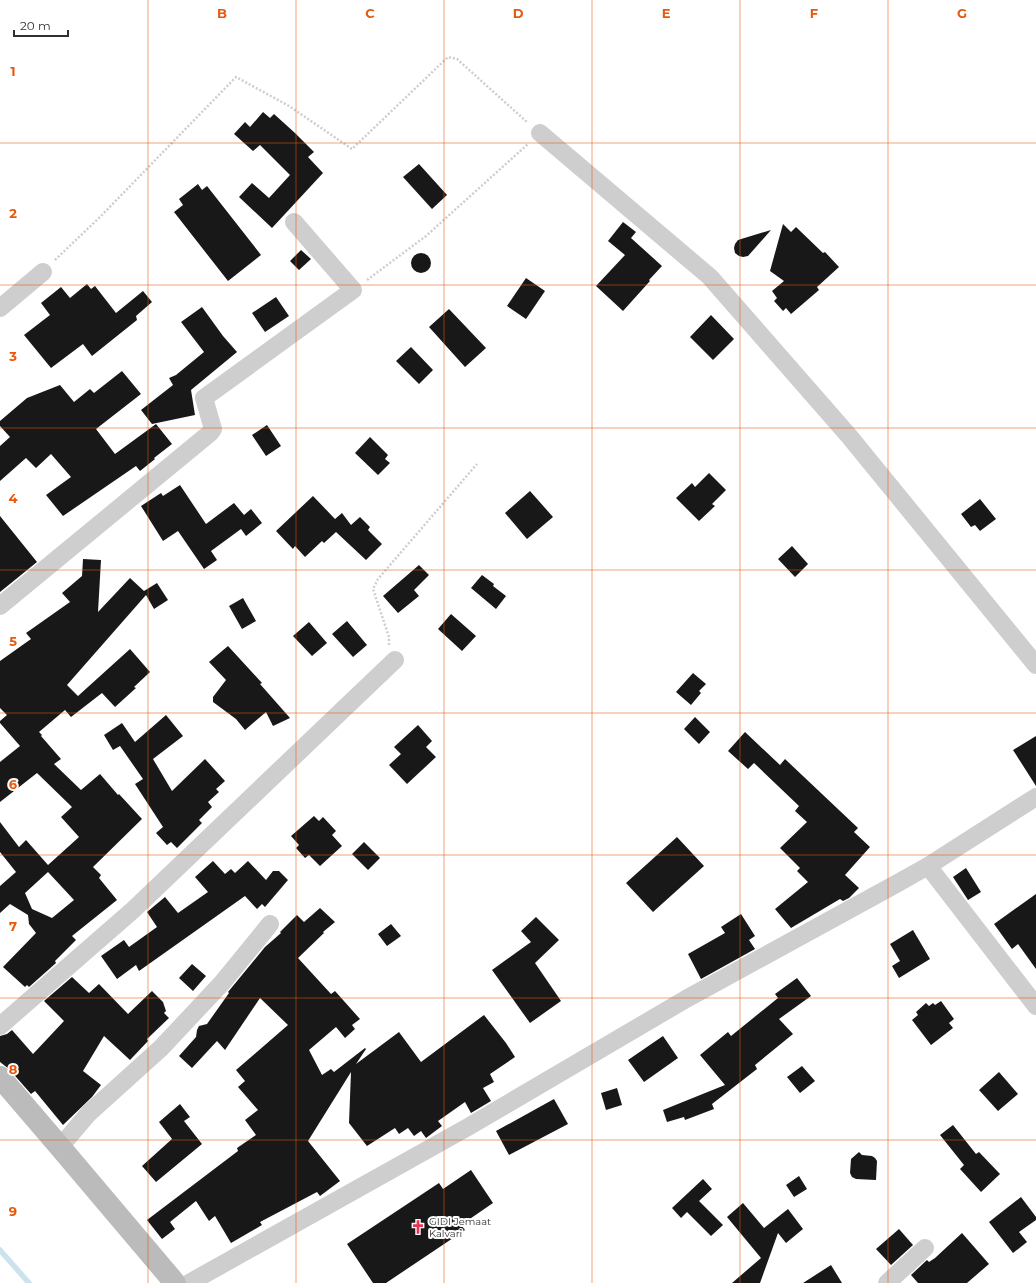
<svg xmlns="http://www.w3.org/2000/svg" width="1036" height="1283" font-family="Montserrat,sans-serif">
	<style>
		.lines { fill: none; stroke-linecap: round; stroke-linejoin: round }
		.stream { stroke: #cce3ed; stroke-width: 5.5 }
		.building { fill: #181818; fill-rule: evenodd }
		.path { stroke: #cecece; stroke-width: 2.5; stroke-dasharray: 2 2; stroke-linecap: butt }
		.minor { stroke: #cecece; stroke-width: 18 }
		.secondary { stroke: #bbb; stroke-width: 22 }
		.grid { fill: none; stroke: #e8590c; stroke-width: 1; stroke-opacity: 0.55 }
		.labels { text-anchor: middle; stroke-width: 4; stroke-linejoin: round; paint-order: stroke }
		.poi-label { font-size: 10px; fill: #313131; stroke: #fff; text-anchor: start }
		.grid-label { font-size: 13px; text-anchor: middle; font-weight: bold; fill: #e8590c; stroke: #fff; stroke-width: 4; stroke-linejoin: round; paint-order: stroke }
	</style>
	<rect width="100%" height="100%" fill="#fff"/>
	<g class="lines">
		<path class="stream" d="M 0,1250 L 29,1283"/>
	</g>
	<path class="building" d="M 263,112 L 270,118 L 274,114 L 295,133 L 314,152 L 308,157 L 323,173 L 272,228 L 239,197 L 252,183 L 269,198 L 290,175 L 260,145 L 253,151 L 234,134 L 245,122 L 250,127 Z
		M 419,164 L 447,195 L 432,209 L 403,177 Z
		M 198,184 L 202,190 L 207,186 L 261,255 L 228,281 L 174,212 L 183,205 L 179,199 Z
		M 623,222 L 636,232 L 631,238 L 662,266 L 649,280 L 650,281 L 623,311 L 596,286 L 625,255 L 608,241 Z
		M 783,224 L 791,232 L 796,227 L 823,253 L 825,252 L 839,267 L 817,287 L 819,290 L 791,314 L 786,308 L 783,311 L 774,301 L 777,298 L 772,291 L 784,281 L 770,271 Z
		M 771,230 L 748,256 L 743,257 L 739,256 L 735,253 L 734,248 L 735,244 L 738,240 Z
		M 301,250 L 311,259 L 299,270 L 290,261 Z
		M411 263a10 10 0 1 1 20 0a10 10 0 1 1-20 0Z
		M 526,278 L 545,291 L 526,319 L 507,306 Z
		M 87,284 L 91,289 L 95,286 L 116,313 L 143,291 L 152,302 L 136,316 L 137,320 L 92,356 L 83,344 L 51,368 L 24,335 L 50,315 L 41,303 L 61,287 L 70,298 Z
		M 276,297 L 289,316 L 265,332 L 252,313 Z
		M 202,307 L 223,336 L 237,352 L 191,390 L 195,415 L 152,424 L 141,410 L 173,385 L 169,378 L 176,375 L 204,352 L 181,322 Z
		M 449,309 L 486,348 L 465,367 L 429,327 Z
		M 711,315 L 734,339 L 713,360 L 690,337 Z
		M 411,347 L 433,370 L 419,384 L 396,361 Z
		M 122,371 L 141,394 L 96,429 L 115,454 L 156,424 L 172,444 L 154,458 L 155,459 L 140,471 L 136,466 L 63,516 L 46,495 L 71,477 L 51,454 L 36,468 L 26,458 L 0,481 L 0,446 L 10,437 L 0,426 L 0,421 L 27,398 L 60,385 L 74,402 L 90,389 L 94,393 Z
		M 267,425 L 281,446 L 266,456 L 252,435 Z
		M 370,437 L 388,455 L 385,459 L 390,463 L 378,475 L 355,453 Z
		M 709,473 L 726,490 L 712,504 L 715,506 L 699,521 L 676,498 L 692,483 L 695,487 Z
		M 180,485 L 206,524 L 234,503 L 244,515 L 251,509 L 262,523 L 246,536 L 241,529 L 211,551 L 217,560 L 204,569 L 178,531 L 163,541 L 141,506 L 161,493 L 163,496 Z
		M 530,491 L 553,517 L 527,539 L 505,513 Z
		M 313,496 L 335,519 L 342,513 L 351,525 L 360,517 L 370,527 L 368,530 L 382,544 L 366,560 L 336,532 L 324,543 L 322,541 L 305,557 L 295,546 L 293,549 L 276,531 Z
		M 980,499 L 996,519 L 980,531 L 975,525 L 971,527 L 961,514 Z
		M 0,516 L 37,562 L 0,592 Z
		M 792,546 L 808,564 L 795,577 L 778,559 Z
		M 83,559 L 101,560 L 98,612 L 130,578 L 144,591 L 157,583 L 168,600 L 154,609 L 146,595 L 67,685 L 78,696 L 130,649 L 150,672 L 134,687 L 136,688 L 115,707 L 102,693 L 71,717 L 65,710 L 39,732 L 42,735 L 41,736 L 61,759 L 54,764 L 81,790 L 100,774 L 118,795 L 119,794 L 142,819 L 93,867 L 101,875 L 99,878 L 117,900 L 72,936 L 76,940 L 55,961 L 56,963 L 29,987 L 27,985 L 25,987 L 3,967 L 36,933 L 29,924 L 28,915 L 10,904 L 0,913 L 0,886 L 16,872 L 0,852 L 0,822 L 19,847 L 26,840 L 48,865 L 79,837 L 61,817 L 72,807 L 37,773 L 0,802 L 0,762 L 20,746 L 0,723 L 0,721 L 7,715 L 0,708 L 0,661 L 31,639 L 26,633 L 70,602 L 62,593 L 82,576 ZM 48,872 L 74,900 L 52,918 L 32,909 L 25,893 Z
		M 419,565 L 429,575 L 414,590 L 419,596 L 398,613 L 383,596 Z
		M 482,575 L 494,584 L 493,586 L 506,596 L 496,609 L 471,588 Z
		M 243,598 L 256,621 L 242,629 L 229,606 Z
		M 451,614 L 476,636 L 462,651 L 438,629 Z
		M 347,621 L 367,645 L 353,657 L 332,634 Z
		M 309,622 L 327,643 L 312,656 L 293,636 Z
		M 228,646 L 262,683 L 260,684 L 290,718 L 273,726 L 266,712 L 245,730 L 236,719 L 213,702 L 213,697 L 226,680 L 209,662 Z
		M 693,673 L 706,684 L 699,691 L 701,693 L 691,705 L 676,692 Z
		M 166,715 L 183,736 L 153,759 L 172,791 L 205,759 L 225,781 L 216,789 L 219,792 L 208,802 L 212,807 L 199,820 L 202,823 L 177,848 L 171,842 L 167,845 L 156,833 L 163,827 L 135,784 L 143,779 L 120,746 L 113,750 L 104,735 L 122,723 L 135,742 Z
		M 695,717 L 710,732 L 699,744 L 684,729 Z
		M 418,725 L 432,741 L 426,747 L 436,757 L 407,784 L 389,765 L 401,754 L 394,747 Z
		M 745,732 L 780,765 L 785,759 L 858,828 L 854,832 L 870,847 L 845,875 L 859,888 L 849,898 L 843,901 L 840,899 L 791,928 L 775,909 L 808,882 L 797,871 L 800,868 L 780,848 L 807,822 L 795,811 L 799,806 L 754,763 L 748,769 L 728,751 Z
		M 1036,736 L 1036,786 L 1013,750 Z
		M 314,816 L 319,821 L 323,817 L 336,831 L 332,835 L 342,846 L 320,866 L 309,855 L 305,858 L 296,848 L 299,845 L 291,836 Z
		M 677,837 L 704,866 L 653,912 L 626,883 Z
		M 364,842 L 380,858 L 368,870 L 352,854 Z
		M 213,861 L 225,874 L 231,869 L 235,873 L 248,861 L 266,880 L 273,871 L 279,871 L 288,880 L 265,907 L 262,904 L 257,909 L 245,896 L 139,971 L 136,965 L 117,979 L 101,956 L 124,940 L 129,947 L 157,927 L 147,912 L 165,897 L 178,913 L 208,892 L 195,877 Z
		M 966,868 L 981,892 L 968,900 L 953,877 Z
		M 1036,894 L 1036,969 L 1018,944 L 1012,949 L 994,924 Z
		M 320,908 L 335,922 L 323,932 L 324,933 L 298,958 L 331,994 L 335,991 L 360,1019 L 352,1025 L 355,1029 L 345,1038 L 336,1027 L 309,1050 L 322,1075 L 331,1069 L 334,1072 L 365,1048 L 366,1049 L 356,1064 L 399,1032 L 421,1062 L 484,1015 L 506,1043 L 515,1057 L 490,1074 L 494,1082 L 483,1088 L 491,1101 L 471,1113 L 465,1102 L 438,1121 L 442,1126 L 426,1138 L 421,1131 L 414,1136 L 408,1128 L 399,1134 L 395,1128 L 367,1146 L 349,1123 L 351,1072 L 308,1141 L 340,1181 L 320,1196 L 317,1192 L 260,1222 L 262,1225 L 231,1243 L 215,1216 L 209,1221 L 196,1201 L 170,1222 L 175,1229 L 162,1239 L 147,1220 L 238,1151 L 237,1148 L 256,1135 L 245,1120 L 258,1110 L 238,1087 L 245,1081 L 236,1070 L 288,1025 L 260,998 L 225,1050 L 217,1041 L 192,1068 L 179,1056 L 196,1037 L 197,1030 L 199,1026 L 207,1024 L 229,993 L 228,992 L 265,947 L 281,933 L 280,932 L 297,915 L 304,922 Z
		M 741,914 L 755,936 L 749,940 L 755,949 L 701,979 L 688,954 L 725,933 L 721,927 Z
		M 536,917 L 559,940 L 535,963 L 561,1001 L 530,1023 L 492,970 L 531,942 L 521,931 Z
		M 391,924 L 401,936 L 387,946 L 378,934 Z
		M 913,930 L 930,959 L 899,978 L 892,966 L 900,961 L 890,944 Z
		M 192,964 L 206,976 L 193,991 L 179,978 Z
		M 72,977 L 89,993 L 99,984 L 128,1014 L 152,991 L 163,1002 L 166,1011 L 164,1013 L 169,1018 L 147,1039 L 148,1041 L 130,1060 L 104,1036 L 83,1071 L 101,1085 L 92,1097 L 63,1125 L 35,1091 L 31,1094 L 9,1069 L 0,1062 L 0,1036 L 7,1034 L 12,1030 L 33,1054 L 64,1021 L 44,1001 Z
		M 797,978 L 811,996 L 779,1019 L 793,1034 L 755,1065 L 757,1069 L 712,1104 L 714,1109 L 685,1120 L 684,1117 L 667,1122 L 663,1110 L 725,1085 L 700,1055 L 728,1032 L 731,1036 L 778,998 L 775,994 Z
		M 941,1001 L 954,1019 L 949,1023 L 953,1028 L 931,1045 L 912,1020 L 918,1015 L 916,1012 L 926,1003 L 929,1006 L 933,1003 L 935,1005 Z
		M 663,1036 L 678,1058 L 644,1082 L 628,1060 Z
		M 802,1066 L 815,1081 L 800,1093 L 787,1077 Z
		M 999,1072 L 1018,1094 L 998,1111 L 979,1090 Z
		M 617,1088 L 622,1105 L 606,1110 L 601,1093 Z
		M 554,1099 L 568,1124 L 509,1155 L 496,1131 Z
		M 180,1104 L 190,1117 L 184,1121 L 202,1144 L 156,1182 L 142,1166 L 172,1139 L 159,1122 Z
		M 953,1125 L 976,1154 L 979,1152 L 1000,1174 L 981,1192 L 960,1169 L 964,1165 L 940,1135 Z
		M 859,1152 L 862,1155 L 872,1156 L 875,1158 L 877,1161 L 876,1180 L 856,1179 L 852,1177 L 850,1173 L 851,1159 Z
		M 471,1170 L 493,1203 L 461,1225 L 465,1230 L 386,1283 L 373,1283 L 347,1244 L 439,1183 L 443,1189 Z
		M 799,1176 L 807,1189 L 794,1197 L 786,1185 Z
		M 703,1179 L 712,1189 L 699,1201 L 723,1225 L 711,1236 L 687,1212 L 681,1218 L 672,1208 Z
		M 1021,1197 L 1036,1217 L 1036,1220 L 1019,1232 L 1027,1242 L 1013,1253 L 989,1222 Z
		M 743,1203 L 764,1228 L 788,1209 L 803,1229 L 786,1243 L 778,1233 L 760,1283 L 732,1283 L 761,1258 L 727,1217 Z
		M 899,1229 L 913,1245 L 891,1265 L 876,1249 Z
		M 962,1233 L 989,1264 L 967,1283 L 918,1283 L 911,1275 L 927,1260 L 929,1262 L 935,1258 Z
		M 831,1265 L 842,1283 L 803,1283 Z"/>
	<g class="lines">
		<path class="path" d="M 55,260 L 101,216 L 236,77 L 289,106 L 352,149 L 448,57 L 457,59 L 527,122
			M 367,280 L 426,236 L 528,144
			M 389,645 L 389,637 L 373,589 L 378,579 L 477,464"/>
		<path class="minor" d="M 540,133 L 710,277 L 849,436 L 1036,665
			M 0,308 L 43,272
			M 0,606 L 210,433 L 213,429 L 204,398 L 353,290 L 294,222
			M 928,866 L 1036,1006
			M 0,1026 L 133,910 L 395,660
			M 60,1147 L 89,1113 L 161,1048 L 222,983 L 270,924
			M 189,1283 L 468,1127 L 686,999 L 896,884 L 928,866 L 1036,797
			M 887,1283 L 925,1248"/>
		<path class="secondary" d="M 0,1077 L 60,1147 L 175,1283"/>
	</g>
	<path class="grid" d="M 148,0 L 148,1283M 296,0 L 296,1283M 444,0 L 444,1283M 592,0 L 592,1283M 740,0 L 740,1283M 888,0 L 888,1283M 0,143 L 1036,143M 0,285 L 1036,285M 0,428 L 1036,428M 0,570 L 1036,570M 0,713 L 1036,713M 0,855 L 1036,855M 0,998 L 1036,998M 0,1140 L 1036,1140"/>
	<defs>
		<symbol id="church-bare" viewBox="-9 -9 18 18"><path d="M-1.2-6h2.4v3.5h3.3v2.4h-3.3V6h-2.4V-.1h-3.3v-2.4h3.3Z" fill="#e73451" stroke="#fff" stroke-width="2.5" paint-order="stroke"/></symbol>
	</defs>
	<g fill-rule="evenodd">
		<use href="#church-bare" x="408" y="1217" width="20" height="20"/>
	</g>
	<g class="labels">
		<g class="poi-label">
			<text x="429" y="1225">GIDI Jemaat<tspan x="429" dy="12">Kalvari</tspan></text>
		</g>
	</g>
	<g class="grid-label">
		<text x="222" y="18">B</text>
		<text x="370" y="18">C</text>
		<text x="518" y="18">D</text>
		<text x="666" y="18">E</text>
		<text x="814" y="18">F</text>
		<text x="962" y="18">G</text>
		<text x="13" y="76">1</text>
		<text x="13" y="218">2</text>
		<text x="13" y="361">3</text>
		<text x="13" y="503">4</text>
		<text x="13" y="646">5</text>
		<text x="13" y="789">6</text>
		<text x="13" y="931">7</text>
		<text x="13" y="1074">8</text>
		<text x="13" y="1216">9</text>
	</g>
	<path d="M14 30v6h54v-6" fill="none" stroke="#313131" stroke-width="2"/>
	<text x="20" y="30" font-size="12" fill="#313131" stroke="#ffffff" stroke-width="3" paint-order="stroke">20 m</text>
</svg>
